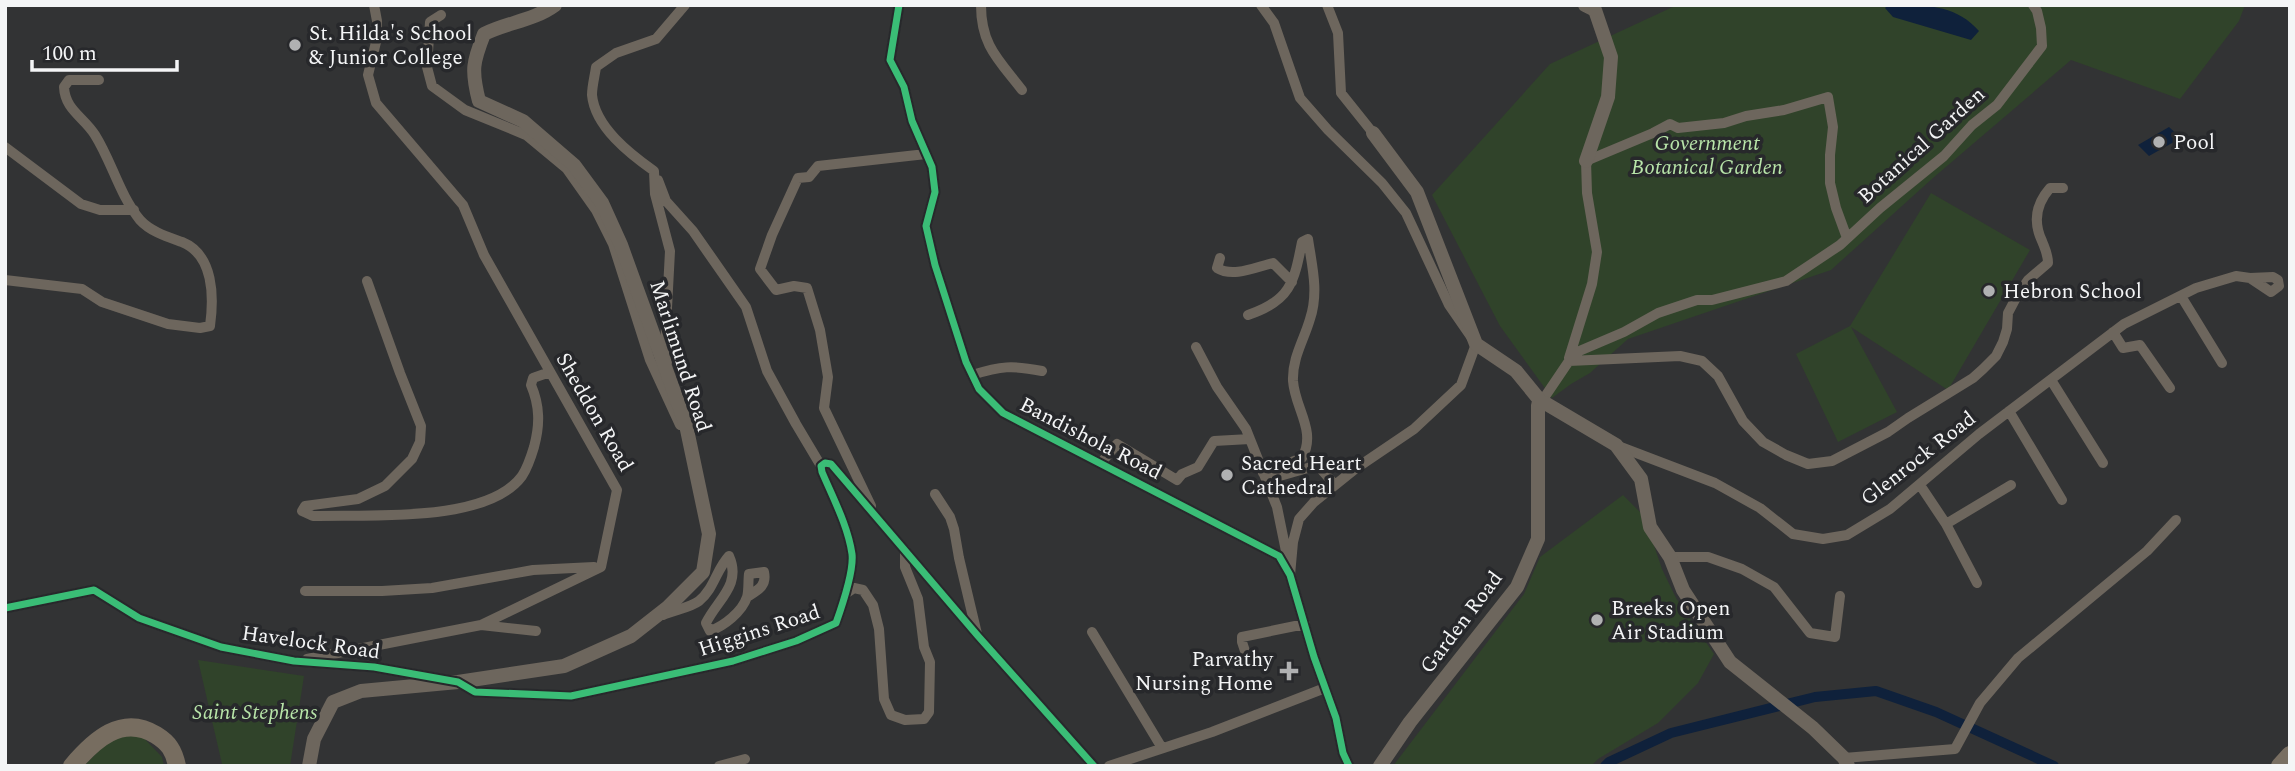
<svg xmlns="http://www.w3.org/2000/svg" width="2295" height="771" font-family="Spectral,serif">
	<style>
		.green { fill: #30432a }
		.water { fill: #0f213b }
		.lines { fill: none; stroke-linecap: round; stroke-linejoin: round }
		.canal { stroke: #0f213b; stroke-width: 10 }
		.minor { stroke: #6d665d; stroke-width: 10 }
		.tertiary { stroke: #6d665d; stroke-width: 14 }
		.primary { stroke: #796f62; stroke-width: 18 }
		.trunk { stroke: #776d60; stroke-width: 18 }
		.cycleway-casing { stroke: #27282b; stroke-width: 11 }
		.cycleway { stroke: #3abd76; stroke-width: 7 }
		.poi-dot { fill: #b0b1b2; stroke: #27282b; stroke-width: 2.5 }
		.labels { text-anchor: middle; stroke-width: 7; stroke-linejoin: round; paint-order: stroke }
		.poi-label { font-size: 21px; fill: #f4f5f6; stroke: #27282b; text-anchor: start }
		.park-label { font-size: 21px; font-style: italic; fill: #b8e5a9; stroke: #27282b }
		.street-label { font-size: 21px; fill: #f4f5f6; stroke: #27282b }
	</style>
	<rect width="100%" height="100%" fill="#323334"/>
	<path class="green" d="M 1677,5 L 2245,5 L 2239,21 L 2180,99 L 2071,60 L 1933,178 L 1831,270 L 1628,339 L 1590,373 L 1571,384 L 1552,398 L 1500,326 L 1432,195 L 1550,64 Z
		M 1931,193 L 2030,250 L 1948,390 L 1851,327 L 1897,412 L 1838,442 L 1796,354 L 1850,326 Z
		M 1623,495 L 1644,516 L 1662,569 L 1676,598 L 1714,654 L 1698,683 L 1658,723 L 1598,759 L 1591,766 L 1393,766 L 1524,594 L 1540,557 Z
		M 198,660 L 304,676 L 290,766 L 224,766 L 222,764 Z
		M 137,731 L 162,757 L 164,766 L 84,766 L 107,742 Z"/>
	<path class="water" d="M 1888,5 C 1922,5 1955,3 1979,31 L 1971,40 L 1893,17 L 1885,8 Z
		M 2169,127 L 2181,138 L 2149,156 L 2138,145 Z"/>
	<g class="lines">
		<path class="canal" d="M 1605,766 L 1609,762 L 1671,733 L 1815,697 L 1876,691 L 1936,712 L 2054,766"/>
		<path class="minor" d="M 899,5 L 890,60 L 904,87 L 912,121 L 932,167 L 935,192 L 926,226 L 935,265 L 966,362 L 979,389 L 1003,413 L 1279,556 L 1290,575 L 1314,657 L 1336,718 L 1343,753 L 1349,766
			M 981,5 C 981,46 999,60 1022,90
			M 1261,5 L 1274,23 L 1300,98 L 1328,130 L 1382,183 L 1406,213 L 1449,305 L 1476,344 L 1461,385 L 1414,429 L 1355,469 L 1314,502 L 1299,519 L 1293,542 L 1290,575
			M 1327,5 L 1338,33 L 1341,93 L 1373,133
			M 441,15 L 430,22 L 427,67 L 432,86 L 465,110 L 526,135 L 567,169 L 596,210 L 613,244 L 650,360 L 680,425
			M 5,147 L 81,204 L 100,210 L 134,210
			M 658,180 L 666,201 L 693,231 L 746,307 L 767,371 L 796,424 L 821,466
			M 1220,258 L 1217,268 C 1233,278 1256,267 1273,263 L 1292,282
			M 5,280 L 82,289 L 102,302 L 168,324 L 200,328 L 210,326 C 214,297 214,255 182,242 C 168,237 151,232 140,220 C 119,194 112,162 95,135 C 84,117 65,110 64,87 L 69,80 L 99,80
			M 367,281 L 400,373 L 421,426 L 420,442 L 412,459 L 385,486 L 358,499 L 305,506 L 302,511 L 313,516 C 367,514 487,524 522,476 C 528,467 531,457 534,447 C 540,425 540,406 531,385 L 533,378 L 550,372
			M 2181,296 L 2222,363
			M 1248,315 C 1290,301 1294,283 1302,242 L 1308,239
			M 2113,332 L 2123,348 L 2140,345 L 2170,388
			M 1196,347 L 1217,387 L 1246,429 L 1277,507 L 1288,561
			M 1569,358 L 1592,284 L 1597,252 L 1587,193 L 1586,161 L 1653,133 L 1670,124 L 1678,128 L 1724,123 L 1746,116 L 1784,110 L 1828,97 L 1833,127 L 1830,155 L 1830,183 L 1836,208 L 1847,238
			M 1569,361 L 1680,356 L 1702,361 L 1718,376 L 1743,421 L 1763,442 L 1786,455 L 1808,464 L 1832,461 L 1888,432 L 1908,418 L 1973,378 L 1983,369 L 1996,356 L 2003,342 L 2007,329 L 2008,313 L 2017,296 L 2028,280 L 2048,263 C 2048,254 2045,249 2042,241 C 2033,222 2036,204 2050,188 L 2063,188
			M 667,362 L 665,346 L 670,251 L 655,194 L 654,171 C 630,154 595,127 592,95 C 592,86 595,75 596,67 L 616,53 L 656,39 L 685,5
			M 972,375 C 1001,366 1012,365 1042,371
			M 2051,380 L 2103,463
			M 1544,398 L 1569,361 L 1577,352 L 1624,332 L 1658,313 L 1697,300 L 1712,300 L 1786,281 L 1840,245 L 1880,208 L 1944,156 L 1972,125 L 1997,105 L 2042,46 L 2041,28 L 2037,11 L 2033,5
			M 2009,411 L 2062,500
			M 1618,446 L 1715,483 L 1760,508 L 1793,534 L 1823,539 L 1847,535 L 1890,509 L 1979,434 L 2124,324 L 2196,288 L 2236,276 L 2250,278 L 2271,292 L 2279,286 L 2278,280 L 2273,277 L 2250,278
			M 1101,463 L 1117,444 L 1177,480 L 1182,474 L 1198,467 L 1214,441 L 1250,439
			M 1263,473 L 1302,458 C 1317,431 1295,409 1293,381 C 1292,358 1304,340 1310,319 C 1319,292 1312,266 1308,239
			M 1266,480 L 1311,467 L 1320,468 L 1335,485
			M 1920,485 L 1946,524 L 1977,583
			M 935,494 L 950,517 L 954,529 L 959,558 L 977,634
			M 871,506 L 824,408 L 828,377 L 820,330 L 807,288 L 794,286 L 776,290 L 760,269 L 772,235 L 798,178 L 809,177 L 818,166 L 926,154
			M 1946,524 L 2011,485
			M 1670,557 L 1708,557 L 1742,569 L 1774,587 L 1810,633 L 1835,637 L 1840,596
			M 305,591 L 382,591 L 432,588 L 533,570 L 594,567
			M 845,594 L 854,588 L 863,590 L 873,605 L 879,629 L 884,699 L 891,715 L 905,720 L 924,719 L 929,712 L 930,662 L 924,647 L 918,599 L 905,567 L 905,550
			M 5,608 L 94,590 L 139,618 L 221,647 L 294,661 L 374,667 L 458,682 L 475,692 L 571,696 L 733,661 L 796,641 L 836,623 C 842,606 854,571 852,554 C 848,526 833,498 822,472 L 821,466 L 825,463 L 831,464 L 978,636 L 1094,766
			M 663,615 C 673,610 690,608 699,601 C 714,589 716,570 729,556 C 742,585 717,600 706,623 L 710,631 C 724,626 742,612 747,597 C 749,591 748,581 749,574 L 764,572 C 767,586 758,590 747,597
			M 481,625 L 536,631
			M 1092,632 L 1162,748
			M 307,659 L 481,625 L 601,567 L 617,490 L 484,255 L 463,205 L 376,103 L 368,75 L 376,42 L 377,21 L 374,5
			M 1249,663 L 1242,642 L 1242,637 L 1305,624
			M 1844,758 L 1955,749 L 1980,703 L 2018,658 L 2147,551 L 2176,520
			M 719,766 L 745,759
			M 1109,766 L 1212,732 L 1325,688"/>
		<path class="tertiary" d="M 1585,5 L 1595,10 L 1611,57 L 1608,97 L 1586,161
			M 1373,133 L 1417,192 L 1476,344 L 1516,371 L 1538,398
			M 1545,403 L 1616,445 L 1641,479 L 1650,527 L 1670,557 L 1683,590 L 1730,662 L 1813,728 L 1844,758 L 1848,766
			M 309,766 L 314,739 L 333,702 L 361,691 L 458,682 L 564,666 L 631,636 L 668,607 L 703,572 L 709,534 L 686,425 L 621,245 L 602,203 L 574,165 L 523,121 L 479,101 C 471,70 473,62 484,34 C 508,22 533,21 555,5
			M 1380,766 L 1410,722 L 1517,587 L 1538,539 L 1538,405"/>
		<path class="primary" d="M 2280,766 L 2290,755"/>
		<path class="trunk" d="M 72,766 C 94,740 122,714 156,735 C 169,743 174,751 177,766"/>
		<defs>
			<path id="cycleway" d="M 899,5 L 890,60 L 904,87 L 912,121 L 932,167 L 935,192 L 926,226 L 935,265 L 966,362 L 979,389 L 1003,413 L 1279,556 L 1290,575 L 1314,657 L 1336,718 L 1343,753 L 1349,766
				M 5,608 L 94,590 L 139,618 L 221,647 L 294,661 L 374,667 L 458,682 L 475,692 L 571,696 L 733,661 L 796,641 L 836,623 C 842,606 854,571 852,554 C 848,526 833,498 822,472 L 821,466 L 825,463 L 831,464 L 978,636 L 1094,766"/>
		</defs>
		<use href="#cycleway" class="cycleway-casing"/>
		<use href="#cycleway" class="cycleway"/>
	</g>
	<g class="poi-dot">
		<circle cx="295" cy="45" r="7"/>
		<circle cx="2159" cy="142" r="7"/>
		<circle cx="1989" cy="291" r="7"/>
		<circle cx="1227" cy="475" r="7"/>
		<circle cx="1597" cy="620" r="7"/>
		<path d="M1285.5 660.5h7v7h7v7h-7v7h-7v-7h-7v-7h7z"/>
	</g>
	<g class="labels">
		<g class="poi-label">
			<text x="309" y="40">St. Hilda's School<tspan x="309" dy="24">&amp; Junior College</tspan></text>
			<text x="2173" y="149">Pool</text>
			<text x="2003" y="298">Hebron School</text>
			<text x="1241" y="470">Sacred Heart<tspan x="1241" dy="24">Cathedral</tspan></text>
			<text x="1611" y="615">Breeks Open<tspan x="1611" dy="24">Air Stadium</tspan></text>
			<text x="1273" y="666" text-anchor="end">Parvathy<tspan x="1273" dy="24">Nursing Home</tspan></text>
		</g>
		<g class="park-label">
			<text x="1707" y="150">Government<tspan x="1707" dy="24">Botanical Garden</tspan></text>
			<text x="255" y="719">Saint Stephens</text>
		</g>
		<g class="street-label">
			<text transform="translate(1921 145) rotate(-42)" y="7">Botanical Garden</text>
			<text transform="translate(681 356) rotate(72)" y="7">Marlimund Road</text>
			<text transform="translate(595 412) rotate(60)" y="7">Sheddon Road</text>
			<text transform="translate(1091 438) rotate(27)" y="7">Bandishola Road</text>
			<text transform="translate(1918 458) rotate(-38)" y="7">Glenrock Road</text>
			<text transform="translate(1461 622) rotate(-53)" y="7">Garden Road</text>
			<text transform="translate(759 630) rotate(-18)" y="7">Higgins Road</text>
			<text transform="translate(311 642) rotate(8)" y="7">Havelock Road</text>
		</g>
	</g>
	<rect width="2295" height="771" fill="none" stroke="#f4f5f6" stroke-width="14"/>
	<path d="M32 60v10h145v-10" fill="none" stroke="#f4f5f6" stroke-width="3.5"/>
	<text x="42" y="60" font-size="21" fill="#f4f5f6" stroke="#27282b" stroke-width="5" paint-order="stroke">100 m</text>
</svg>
